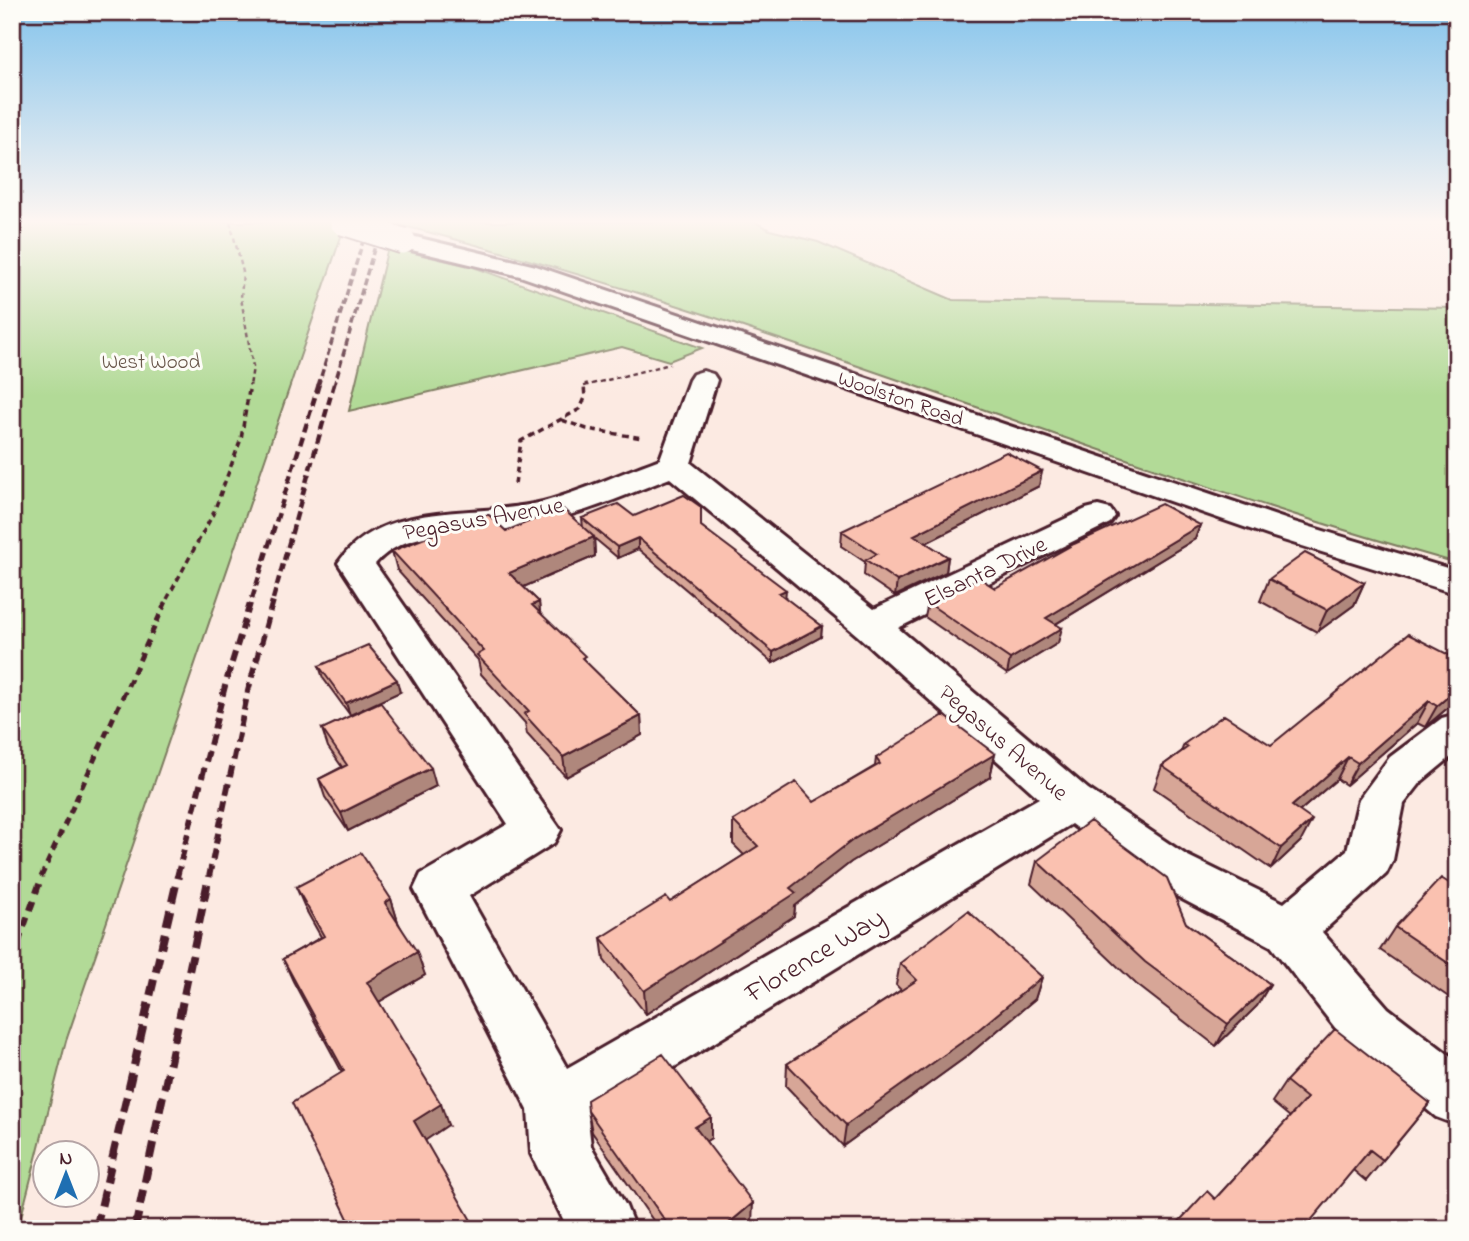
<svg xmlns="http://www.w3.org/2000/svg" width="1469" height="1241" font-family="'Indie Flower',sans-serif">
	<style>
		.green { fill: #b2da97; stroke: #7e7c61; stroke-width: 2 }
		.lines { fill: none; stroke-linecap: round; stroke-linejoin: round }
		.minor-casing { stroke: #4a1f2b; stroke-width: 6 }
		.tertiary-casing { stroke: #4a1f2b; stroke-width: 6 }
		.path-far3 { stroke: #4a1f2b; stroke-width: 2.5; stroke-dasharray: 4.5 3.5; stroke-linecap: butt }
		.path-far2 { stroke: #4a1f2b; stroke-width: 3.5; stroke-dasharray: 6 4.5; stroke-linecap: butt }
		.path-far1 { stroke: #4a1f2b; stroke-width: 5; stroke-dasharray: 8 6; stroke-linecap: butt }
		.path { stroke: #4a1f2b; stroke-width: 6; stroke-dasharray: 10 8; stroke-linecap: butt }
		.minor { fill: #fdfcf7; fill-rule: evenodd }
		.tertiary { fill: #fdfcf7; fill-rule: evenodd }
		.rail-far3 { stroke: #4a1f2b; stroke-width: 3.5; stroke-dasharray: 7 3.5; stroke-linecap: butt }
		.rail-far2 { stroke: #4a1f2b; stroke-width: 4.5; stroke-dasharray: 9 4.5; stroke-linecap: butt }
		.rail-far1 { stroke: #4a1f2b; stroke-width: 6; stroke-dasharray: 11 6; stroke-linecap: butt }
		.rail { stroke: #4a1f2b; stroke-width: 8; stroke-dasharray: 16 8; stroke-linecap: butt }
		.tertiary-bridge-casing { stroke: #4a1f2b; stroke-width: 29; stroke-linecap: butt }
		.tertiary-bridge { stroke: #fdfcf7; stroke-width: 25 }
		.wall { fill: #d7a697; stroke: #4a1f2b; stroke-width: 2 }
		.shaded-wall { fill: #af877b; stroke: #4a1f2b; stroke-width: 2 }
		.building { fill: #fac1b0; stroke: #4a1f2b; stroke-width: 2 }
		.labels { text-anchor: middle; stroke-width: 6; stroke-linejoin: round; paint-order: stroke }
		.far-park-label { font-size: 21px; fill: #69574b; stroke: #fdfcf7 }
		.far-street-label { font-size: 21px; fill: #4a1f2b; stroke: #fdfcf7 }
		.street-label { font-size: 24px; fill: #4a1f2b; stroke: #fdfcf7 }
		.near-street-label { font-size: 28px; fill: #4a1f2b; stroke: #fdfcf7 }
	</style>
	<rect width="100%" height="100%" fill="#fceae2"/>
	<filter id="ink" filterUnits="userSpaceOnUse"><feTurbulence type="fractalNoise" baseFrequency=".0143" numOctaves="2"/><feDisplacementMap in="SourceGraphic" scale="14" xChannelSelector="R" yChannelSelector="G"/><feConvolveMatrix kernelMatrix="1 2 1 2 8 2 1 2 1" color-interpolation-filters="sRGB"/></filter>
	<g filter="url(#ink)">
		<path class="green" d="M 12,222 L 346,222 L 66,1041 L 18,1229 L 12,1229 Z
			M 400,222 L 755,222 L 770,230 L 818,242 L 953,300 L 1457,308 L 1457,563 C 1100,464 759,315 400,225 Z
			M 388,247 L 473,267 L 702,348 L 669,361 L 622,347 L 349,411 Z"/>
		<g class="lines">
			<defs>
				<path id="minor" d="M 703,371 L 713,374 L 717,380 L 691,463 L 874,609 L 1086,509 L 1098,506 L 1110,509 L 1115,516 L 1110,523 L 898,628 L 1088,789 L 1186,855 L 1284,903 L 1347,850 L 1359,799 L 1390,757 L 1442,718 L 1457,714 L 1457,752 L 1422,781 L 1404,804 L 1393,860 L 1386,874 L 1322,932 L 1388,1008 L 1457,1061 L 1457,1125 L 1436,1117 L 1348,1044 L 1271,946 L 1152,883 L 1071,824 L 588,1120 L 591,1146 L 626,1206 L 635,1229 L 568,1229 L 531,1154 L 528,1110 L 414,889 L 421,874 L 508,824 L 338,563 C 383,498 476,519 543,502 C 583,491 621,473 660,459 L 689,380 L 693,374 ZM 670,478 L 857,635 L 1039,798 L 567,1068 L 469,896 L 554,843 L 561,830 L 375,564 C 405,530 449,535 490,531 C 511,529 532,525 553,519 C 593,510 631,493 670,478 Z"/>
				<path id="tertiary" d="M 403,234 L 536,266 L 1294,522 L 1457,571 L 1457,594 L 1270,536 L 520,276 L 395,246 L 392,241 L 395,236 Z"/>
			</defs>
			<use href="#minor" class="minor-casing"/>
			<use href="#tertiary" class="tertiary-casing"/>
			<path class="path-far3" d="M 230,222 L 243,272 L 241,298 L 253,367 L 250,386
				M 584,386 L 670,364"/>
			<path class="path-far2" d="M 562,420 L 587,429 L 642,438
				M 515,484 L 521,441 L 580,409 L 585,398 L 584,385 L 588,384
				M 167,599 L 213,514 L 241,439 L 250,384"/>
			<path class="path-far1" d="M 41,877 L 168,597"/>
			<path class="path" d="M 12,961 L 42,876"/>
			<use href="#minor" class="minor"/>
			<use href="#tertiary" class="tertiary"/>
			<path class="rail-far3" d="M 318,386 L 369,222
				M 334,386 L 382,222"/>
			<path class="rail-far2" d="M 252,599 L 319,384
				M 273,599 L 334,384"/>
			<path class="rail-far1" d="M 177,877 L 226,682 L 252,597
				M 209,877 L 248,691 L 274,597"/>
			<path class="rail" d="M 96,1229 L 178,876
				M 135,1229 L 209,876"/>
			<defs>
				<path id="tertiary-bridge" d="M 343,222 L 403,241"/>
			</defs>
			<use href="#tertiary-bridge" class="tertiary-bridge-casing"/>
			<use href="#tertiary-bridge" class="tertiary-bridge"/>
		</g>
		<path class="wall" d="M 1042,471 L 1039,486 L 926,543 L 948,557 L 946,572 L 895,596 L 864,575 L 865,562 L 841,546 L 842,531 Z
			M 634,516 L 701,526 L 785,598 L 822,626 L 821,637 L 773,663 L 638,549 L 618,558 L 594,538 L 595,556 L 523,587 L 539,602 L 540,613 L 586,662 L 641,716 L 642,735 L 566,777 L 527,734 L 525,723 L 481,674 L 478,660 L 397,570 L 392,551 L 506,531 L 583,528 L 582,518 Z
			M 1200,525 L 1195,539 L 1056,624 L 1058,643 L 1007,674 L 925,617 L 928,603 L 995,588 Z
			M 1269,579 L 1364,583 L 1354,605 L 1317,632 L 1260,601 Z
			M 1457,659 L 1457,700 L 1425,727 L 1417,723 L 1346,785 L 1337,779 L 1300,811 L 1301,841 L 1271,869 L 1154,788 L 1162,766 L 1181,752 L 1184,744 L 1271,745 Z
			M 319,666 L 400,692 L 350,715 L 323,678 Z
			M 322,729 L 436,786 L 348,831 L 325,797 L 319,779 L 342,767 L 328,747 Z
			M 995,754 L 990,777 L 851,862 L 795,906 L 794,916 L 646,1014 L 604,960 L 601,938 L 670,902 L 744,855 L 733,844 L 733,821 L 814,802 L 875,766 L 876,758 Z
			M 1037,861 L 1186,923 L 1270,984 L 1257,1006 L 1216,1046 L 1136,984 L 1031,884 Z
			M 296,887 L 391,899 L 398,922 L 425,975 L 379,1002 L 448,1125 L 342,1072 L 293,981 L 283,959 L 321,937 L 306,910 Z
			M 1457,888 L 1457,996 L 1453,1000 L 1380,950 L 1395,927 Z
			M 900,963 L 1042,977 L 1035,999 L 966,1057 L 843,1146 L 786,1086 L 787,1064 L 901,990 L 896,985 Z
			M 1286,1081 L 1430,1103 L 1366,1181 L 1353,1170 L 1215,1199 L 1290,1117 L 1272,1102 Z
			M 588,1111 L 711,1117 L 711,1138 L 706,1141 L 752,1223 L 746,1229 L 659,1229 L 592,1132 Z"/>
		<path class="shaded-wall" d="M 1042,471 L 1039,486 L 912,550 L 914,535 Z
			M 1200,525 L 1195,539 L 1042,632 L 1046,618 Z
			M 594,537 L 595,556 L 512,592 L 509,573 Z
			M 638,538 L 638,549 L 618,558 L 617,547 Z
			M 948,557 L 946,572 L 895,596 L 897,581 Z
			M 1364,583 L 1354,605 L 1317,632 L 1327,610 Z
			M 786,590 L 785,601 L 779,593 Z
			M 539,602 L 541,621 L 532,605 Z
			M 822,626 L 821,637 L 773,663 L 773,652 Z
			M 1062,628 L 1058,643 L 1007,674 L 1010,659 Z
			M 397,680 L 400,692 L 350,715 L 346,703 Z
			M 1457,689 L 1457,700 L 1425,727 L 1437,706 Z
			M 1429,701 L 1417,723 L 1346,785 L 1358,763 Z
			M 641,716 L 642,735 L 566,777 L 563,757 Z
			M 995,754 L 990,777 L 851,862 L 795,906 L 794,916 L 646,1014 L 644,991 L 854,839 Z
			M 1348,757 L 1337,779 L 1281,827 L 1292,806 Z
			M 431,768 L 436,786 L 348,831 L 341,813 Z
			M 1312,820 L 1301,841 L 1271,869 L 1281,848 Z
			M 391,899 L 398,922 L 392,925 L 385,903 Z
			M 417,952 L 425,975 L 375,1004 L 367,982 Z
			M 1042,977 L 1035,999 L 966,1057 L 843,1146 L 846,1125 Z
			M 1270,984 L 1257,1006 L 1216,1046 L 1228,1024 Z
			M 441,1104 L 448,1125 L 423,1142 L 414,1121 Z
			M 711,1117 L 711,1138 L 696,1148 L 695,1127 Z
			M 753,1203 L 752,1223 L 746,1229 L 722,1229 Z"/>
		<path class="building" d="M 1006,452 L 1042,471 L 914,535 L 948,557 L 897,581 L 866,560 L 877,554 L 842,531 Z
			M 684,495 L 701,507 L 701,526 L 786,590 L 779,593 L 822,626 L 773,652 L 638,538 L 617,547 L 582,518 L 618,504 L 634,516 Z
			M 1161,504 L 1200,525 L 1046,618 L 1062,628 L 1010,659 L 928,603 L 979,578 L 995,588 L 1074,544 Z
			M 562,508 L 594,537 L 509,573 L 539,602 L 532,605 L 585,656 L 582,658 L 641,716 L 563,757 L 524,714 L 529,711 L 477,655 L 484,651 L 392,551 L 483,515 L 489,515 L 506,531 Z
			M 1305,553 L 1364,583 L 1327,610 L 1269,579 Z
			M 1408,634 L 1457,659 L 1457,689 L 1437,706 L 1429,701 L 1358,763 L 1348,757 L 1292,806 L 1312,820 L 1281,848 L 1162,766 L 1188,747 L 1184,744 L 1224,715 L 1271,745 Z
			M 368,645 L 397,680 L 346,703 L 319,666 Z
			M 380,702 L 431,768 L 341,813 L 319,779 L 347,765 L 322,729 Z
			M 944,715 L 995,754 L 854,839 L 790,888 L 796,893 L 644,991 L 601,938 L 666,897 L 670,902 L 758,846 L 733,821 L 796,782 L 814,802 L 880,764 L 876,758 Z
			M 1090,821 L 1167,878 L 1186,923 L 1270,984 L 1228,1024 L 1145,962 L 1037,861 Z
			M 361,853 L 391,899 L 385,903 L 417,952 L 367,982 L 441,1104 L 414,1121 L 476,1229 L 353,1229 L 292,1103 L 344,1071 L 283,959 L 324,936 L 296,887 Z
			M 1441,878 L 1457,888 L 1457,969 L 1395,927 Z
			M 968,911 L 1042,977 L 972,1035 L 846,1125 L 787,1064 L 917,980 L 900,963 Z
			M 1335,1029 L 1430,1103 L 1383,1160 L 1370,1150 L 1304,1229 L 1172,1229 L 1207,1191 L 1215,1199 L 1307,1098 L 1286,1081 Z
			M 663,1054 L 711,1117 L 695,1127 L 753,1203 L 722,1229 L 671,1229 L 588,1111 L 587,1100 Z"/>
	</g>
	<linearGradient id="sky" x2="0" y2="1"><stop stop-color="#85c4ec"/><stop offset="0.56" stop-color="#fef6f2"/><stop offset="1" stop-color="#fef6f2" stop-opacity="0"/></linearGradient>
	<rect width="1469" height="396" fill="url(#sky)"/>
	<g class="labels">
		<g class="far-park-label">
			<text x="151" y="368">West Wood</text>
		</g>
		<g class="far-street-label">
			<text transform="translate(901 398) rotate(19)" y="7">Woolston Road</text>
		</g>
		<g class="street-label">
			<text transform="translate(483 518) rotate(-10)" y="8">Pegasus Avenue</text>
			<text transform="translate(985 571) rotate(-26)" y="8">Elsanta Drive</text>
			<text transform="translate(1004 742) rotate(41)" y="8">Pegasus Avenue</text>
		</g>
		<g class="near-street-label">
			<text transform="translate(814 954) rotate(-31)" y="10">Florence Way</text>
		</g>
	</g>
	<rect width="1469" height="1241" fill="none" stroke="#fdfcf7" stroke-width="42"/>
	<rect x="21" y="21" width="1427" height="1199" fill="none" stroke="#4a1f2b" stroke-width="2.5" filter="url(#ink)"/>
	<g transform="translate(66 1174)"><circle r="33" fill="#fdfcf7" stroke="#b5a4a5" stroke-width="2"/>
	<path d="M0-5L12 26L0 18L-12 26Z" fill="#1f6fb2"/>
	<text y="-10" font-size="19" font-weight="bold" text-anchor="middle" fill="#4a1f2b">N</text>
	</g>
</svg>
